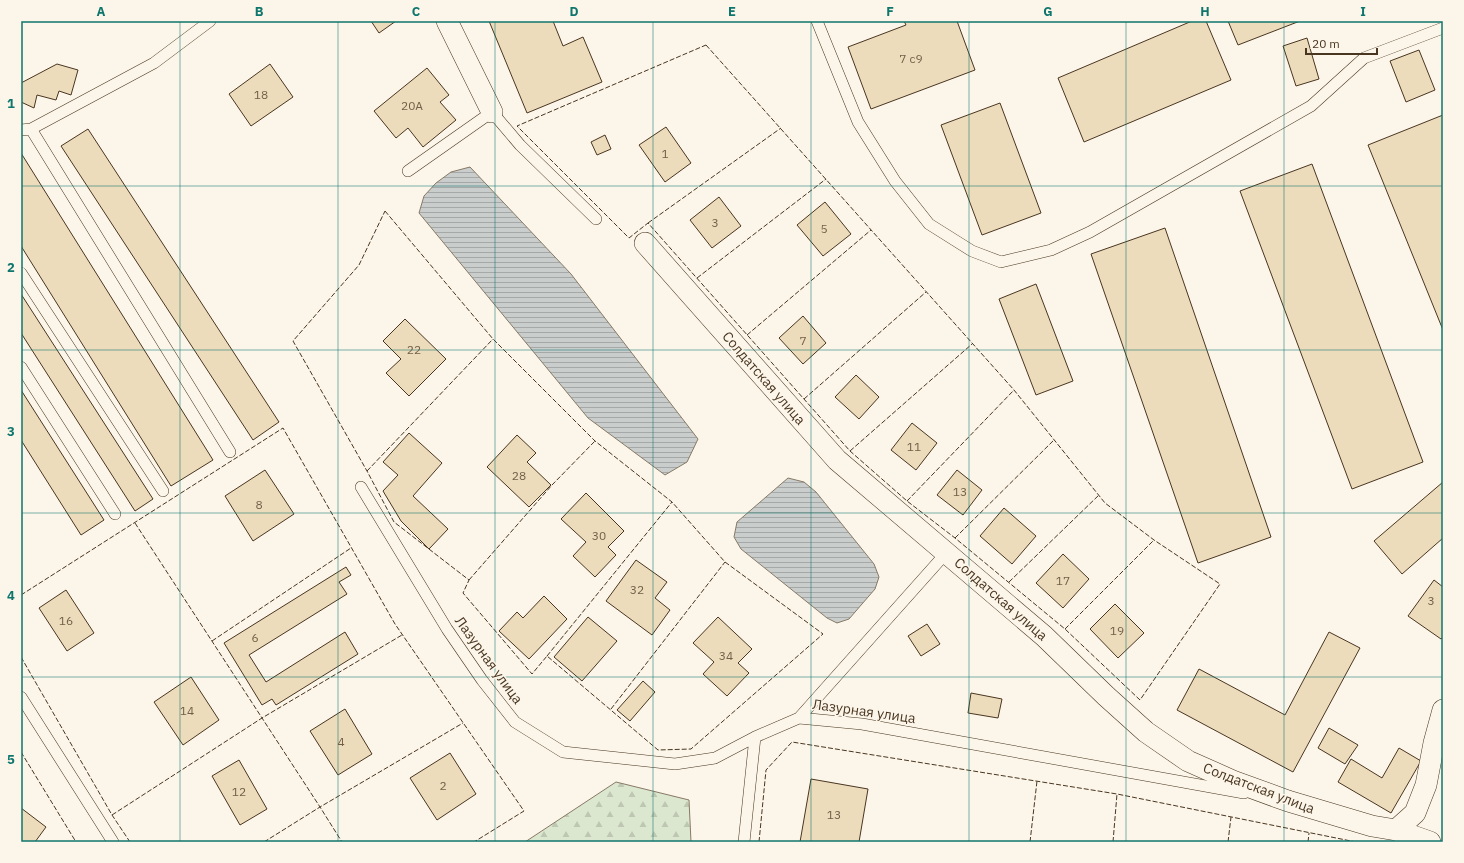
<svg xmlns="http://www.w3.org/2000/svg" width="1464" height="863" font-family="'IBM Plex Sans',sans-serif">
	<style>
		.forest { fill: url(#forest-firs); stroke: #887966 }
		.water { fill: url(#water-rules); stroke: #887966 }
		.building { fill: #ecdcbc; stroke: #4a3520 }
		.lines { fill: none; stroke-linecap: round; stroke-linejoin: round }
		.lane-casing { stroke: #4a3520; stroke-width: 12 }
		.street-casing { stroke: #4a3520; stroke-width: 22 }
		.lane { stroke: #fbf6e9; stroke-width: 11 }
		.street { stroke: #fbf6e9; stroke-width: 21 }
		.fence { stroke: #4a3520; stroke-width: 1; stroke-dasharray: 5 2; stroke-linecap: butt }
		.grid { fill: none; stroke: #0f766e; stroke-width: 1; stroke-opacity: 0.55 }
		.labels { text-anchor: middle; stroke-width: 3; stroke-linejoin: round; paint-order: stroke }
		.number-label { font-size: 12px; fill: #725f47 }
		.street-label { font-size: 14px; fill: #4a3520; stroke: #fbf6e9 }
		.neatline { fill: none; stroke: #0f766e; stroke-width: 1.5 }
		.grid-label { font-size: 13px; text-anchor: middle; font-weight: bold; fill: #0f766e }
	</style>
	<defs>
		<pattern id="forest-firs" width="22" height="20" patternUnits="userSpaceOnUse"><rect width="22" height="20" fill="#dce7d0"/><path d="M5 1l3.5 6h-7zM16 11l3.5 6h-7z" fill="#bec7b2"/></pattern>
		<pattern id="water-rules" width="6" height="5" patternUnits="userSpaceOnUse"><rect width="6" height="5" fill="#c9cecd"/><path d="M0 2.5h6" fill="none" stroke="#a5a8a6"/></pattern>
	</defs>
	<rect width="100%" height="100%" fill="#fbf6e9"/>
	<path class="forest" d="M 616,782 L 689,800 L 691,842 L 525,842 Z"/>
	<path class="water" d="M 470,167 L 571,274 L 698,439 L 687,462 L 665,475 L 588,418 L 419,213 L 424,196 L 436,183 L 451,172 Z
		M 788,478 L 804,482 L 816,492 L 874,564 L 879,577 L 875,589 L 849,619 L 837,623 L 827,618 L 741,549 L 734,537 L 737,522 Z"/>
	<path class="building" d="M 371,21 L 396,21 L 379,33 Z
		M 489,21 L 553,21 L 563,46 L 583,37 L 602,82 L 527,113 Z
		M 904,21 L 957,21 L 975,70 L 871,109 L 848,47 L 906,25 Z
		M 1192,21 L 1206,21 L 1231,80 L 1084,142 L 1058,78 Z
		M 1228,21 L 1300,21 L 1238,45 Z
		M 1307,38 L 1319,79 L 1296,86 L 1283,46 Z
		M 1419,50 L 1435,90 L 1406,102 L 1390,61 Z
		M 57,64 L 78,70 L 71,95 L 59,91 L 56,100 L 37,95 L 34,108 L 21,102 L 21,83 Z
		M 270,64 L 293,97 L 251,126 L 229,94 Z
		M 427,68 L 449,95 L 440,102 L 456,120 L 423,147 L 408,128 L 396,138 L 374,111 Z
		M 1000,103 L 1041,213 L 982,235 L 941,125 Z
		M 1443,115 L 1443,330 L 1368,145 Z
		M 666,127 L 691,163 L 665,182 L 639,145 Z
		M 88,129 L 279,422 L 253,440 L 61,146 Z
		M 605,135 L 611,149 L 597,155 L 591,142 Z
		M 21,153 L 213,460 L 171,486 L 21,246 Z
		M 1312,164 L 1423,462 L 1352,489 L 1240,191 Z
		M 719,197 L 741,226 L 712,248 L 690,220 Z
		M 825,202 L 851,234 L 823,256 L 797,225 Z
		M 1165,228 L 1271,537 L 1198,563 L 1091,254 Z
		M 1036,284 L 1073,381 L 1036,395 L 999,299 Z
		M 21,294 L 153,499 L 135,511 L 21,333 Z
		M 803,316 L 826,343 L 803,364 L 779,338 Z
		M 405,319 L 446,359 L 409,396 L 386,373 L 401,359 L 383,341 Z
		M 856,375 L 879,397 L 859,419 L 835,397 Z
		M 21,390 L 104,520 L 81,535 L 21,440 Z
		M 912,423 L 937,443 L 916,470 L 891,450 Z
		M 409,433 L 442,463 L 413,496 L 448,529 L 429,549 L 401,521 L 383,491 L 398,475 L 383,462 Z
		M 517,435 L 536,453 L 527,462 L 551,485 L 529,507 L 487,467 Z
		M 265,470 L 294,514 L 253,541 L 225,496 Z
		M 957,470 L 982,490 L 963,515 L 937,495 Z
		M 1443,482 L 1443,538 L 1402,574 L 1374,541 Z
		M 586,493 L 624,531 L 608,547 L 616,555 L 595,577 L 573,556 L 586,542 L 561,519 Z
		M 1004,508 L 1036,536 L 1012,564 L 980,536 Z
		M 1063,554 L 1089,579 L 1063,608 L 1036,583 Z
		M 636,560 L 667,582 L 655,598 L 670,610 L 652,635 L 606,601 Z
		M 346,567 L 351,575 L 339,582 L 347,594 L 249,655 L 266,682 L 345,632 L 358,654 L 276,705 L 272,699 L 262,705 L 224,643 Z
		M 1434,580 L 1443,587 L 1443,637 L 1441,639 L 1408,616 Z
		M 66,590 L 94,633 L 67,651 L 39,608 Z
		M 544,596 L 567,619 L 529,659 L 499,631 L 517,612 L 523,618 Z
		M 1115,604 L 1144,633 L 1118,658 L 1090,629 Z
		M 588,617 L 617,641 L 582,681 L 554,657 Z
		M 718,617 L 752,649 L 738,663 L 749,673 L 727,696 L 703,674 L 714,662 L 693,643 Z
		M 927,624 L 940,644 L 921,656 L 908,636 Z
		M 1329,632 L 1360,648 L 1293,772 L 1177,710 L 1199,669 L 1285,715 Z
		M 191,677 L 219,720 L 183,745 L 154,702 Z
		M 643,681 L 655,692 L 630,721 L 617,710 Z
		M 971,693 L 1002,699 L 998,718 L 968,713 Z
		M 345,709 L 372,754 L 338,775 L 310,731 Z
		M 1329,728 L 1358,745 L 1345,764 L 1318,748 Z
		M 1399,748 L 1421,761 L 1391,813 L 1338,782 L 1351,759 L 1382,778 Z
		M 450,753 L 476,794 L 437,820 L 410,778 Z
		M 239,760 L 267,809 L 240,825 L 212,776 Z
		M 811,779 L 868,789 L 859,842 L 800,842 Z
		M 21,808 L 46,827 L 35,842 L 21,842 Z"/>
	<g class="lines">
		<defs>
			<path id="lane" d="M 817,21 L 858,122 L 895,181 L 929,224 L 972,251 L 1001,262 L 1051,250 L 1090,232 L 1311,106 L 1364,58 L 1443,28
				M 31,129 L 230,452
				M 21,130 L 31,129 L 154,63 L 210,21
				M 408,171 L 492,112 L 520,145 L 596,219
				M 21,273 L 163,491
				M 21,367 L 115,514
				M 361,487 L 447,629 L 482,680 L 515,722 L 563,752 L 675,764 L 715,758 L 755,737 L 799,718 L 862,724 L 1244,793
				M 21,697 L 113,842
				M 799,718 L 947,552
				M 744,842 L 755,737"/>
			<path id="street" d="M 447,21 L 492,112
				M 645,243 L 837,460 L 1044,636 L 1106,696 L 1146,732 L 1188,761 L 1233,781 L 1288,801 L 1372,826 L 1396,830 L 1430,842
				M 1396,830 L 1415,813 L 1426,785 L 1434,743 L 1443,710"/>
		</defs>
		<use href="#lane" class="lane-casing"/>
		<use href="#street" class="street-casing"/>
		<use href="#lane" class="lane"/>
		<use href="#street" class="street"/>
		<path class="fence" d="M 706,45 L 1014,390 L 1105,503 L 1154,540 L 1220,584 L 1140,700 L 1065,629 L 955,538 L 907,501 L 850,451 L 648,223 L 629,238 L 517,126 Z
			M 385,211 L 493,339 L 595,441 L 672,502 L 725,562 L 823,634 L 691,749 L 658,750 L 547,656 L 532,674 L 463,593 L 469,580 L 394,522 L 367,471 L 293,341 L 359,265 Z
			M 648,223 L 781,128
			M 697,278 L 826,179
			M 747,335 L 871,230
			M 804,399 L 926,292
			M 850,451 L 972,344
			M 367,471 L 493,339
			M 907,501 L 1014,390
			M 135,523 L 320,807 L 342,842
			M 955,538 L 1054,440
			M 469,580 L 552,485 L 595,441
			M 1009,582 L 1099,495
			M 21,595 L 283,428 L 395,624 L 524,811 L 474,842
			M 1065,629 L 1154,540
			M 212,641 L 351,548
			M 547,656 L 672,502
			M 21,657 L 112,815 L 130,842
			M 611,709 L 725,562
			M 21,752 L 76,842
			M 112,815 L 262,718 L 402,635
			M 264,842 L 320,807 L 463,723
			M 759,842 L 766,770 L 792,742 L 1117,794 L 1356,842
			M 1030,842 L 1037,781
			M 1113,842 L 1117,794
			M 1228,842 L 1231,817
			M 1308,842 L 1309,833"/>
	</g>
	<path class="grid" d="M 180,21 L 180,842M 338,21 L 338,842M 495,21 L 495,842M 653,21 L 653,842M 811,21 L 811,842M 969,21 L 969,842M 1126,21 L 1126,842M 1284,21 L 1284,842M 21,186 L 1443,186M 21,350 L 1443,350M 21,513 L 1443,513M 21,677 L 1443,677"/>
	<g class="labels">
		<g class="number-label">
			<text x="911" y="63">7 с9</text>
			<text x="261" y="99">18</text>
			<text x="412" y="110">20А</text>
			<text x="665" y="158">1</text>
			<text x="715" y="227">3</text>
			<text x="824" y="233">5</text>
			<text x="803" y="345">7</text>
			<text x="414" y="354">22</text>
			<text x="914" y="451">11</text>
			<text x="519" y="480">28</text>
			<text x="960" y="496">13</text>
			<text x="259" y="509">8</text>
			<text x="599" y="540">30</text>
			<text x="1063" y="585">17</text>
			<text x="637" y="594">32</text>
			<text x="1431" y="605">3</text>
			<text x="66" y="625">16</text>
			<text x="1117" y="635">19</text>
			<text x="255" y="642">6</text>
			<text x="726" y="660">34</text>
			<text x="187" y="715">14</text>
			<text x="341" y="746">4</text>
			<text x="443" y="790">2</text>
			<text x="239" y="796">12</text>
			<text x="834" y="819">13</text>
		</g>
		<g class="street-label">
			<text transform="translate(764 378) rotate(49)" y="5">Солдатская улица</text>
			<text transform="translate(1001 599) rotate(41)" y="5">Солдатская улица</text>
			<text transform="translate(489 660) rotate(54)" y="5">Лазурная улица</text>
			<text transform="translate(864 711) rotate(8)" y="5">Лазурная улица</text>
			<text transform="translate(1259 788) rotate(21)" y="5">Солдатская улица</text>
		</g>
	</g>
	<rect width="1464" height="863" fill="none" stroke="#fbf6e9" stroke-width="44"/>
	<path d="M1306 48v6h71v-6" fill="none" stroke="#4a3520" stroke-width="2"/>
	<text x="1312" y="48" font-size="12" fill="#4a3520" stroke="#fbf6e9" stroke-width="3" paint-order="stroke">20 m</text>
	<rect x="22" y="22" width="1420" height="819" class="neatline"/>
	<g class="grid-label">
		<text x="101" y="16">A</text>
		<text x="259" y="16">B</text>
		<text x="416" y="16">C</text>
		<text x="574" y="16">D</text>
		<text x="732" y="16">E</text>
		<text x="890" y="16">F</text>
		<text x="1048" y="16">G</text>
		<text x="1205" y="16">H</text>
		<text x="1363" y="16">I</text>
		<text x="11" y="108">1</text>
		<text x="11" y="272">2</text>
		<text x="11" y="436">3</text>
		<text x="11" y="600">4</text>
		<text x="11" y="764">5</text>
	</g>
</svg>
